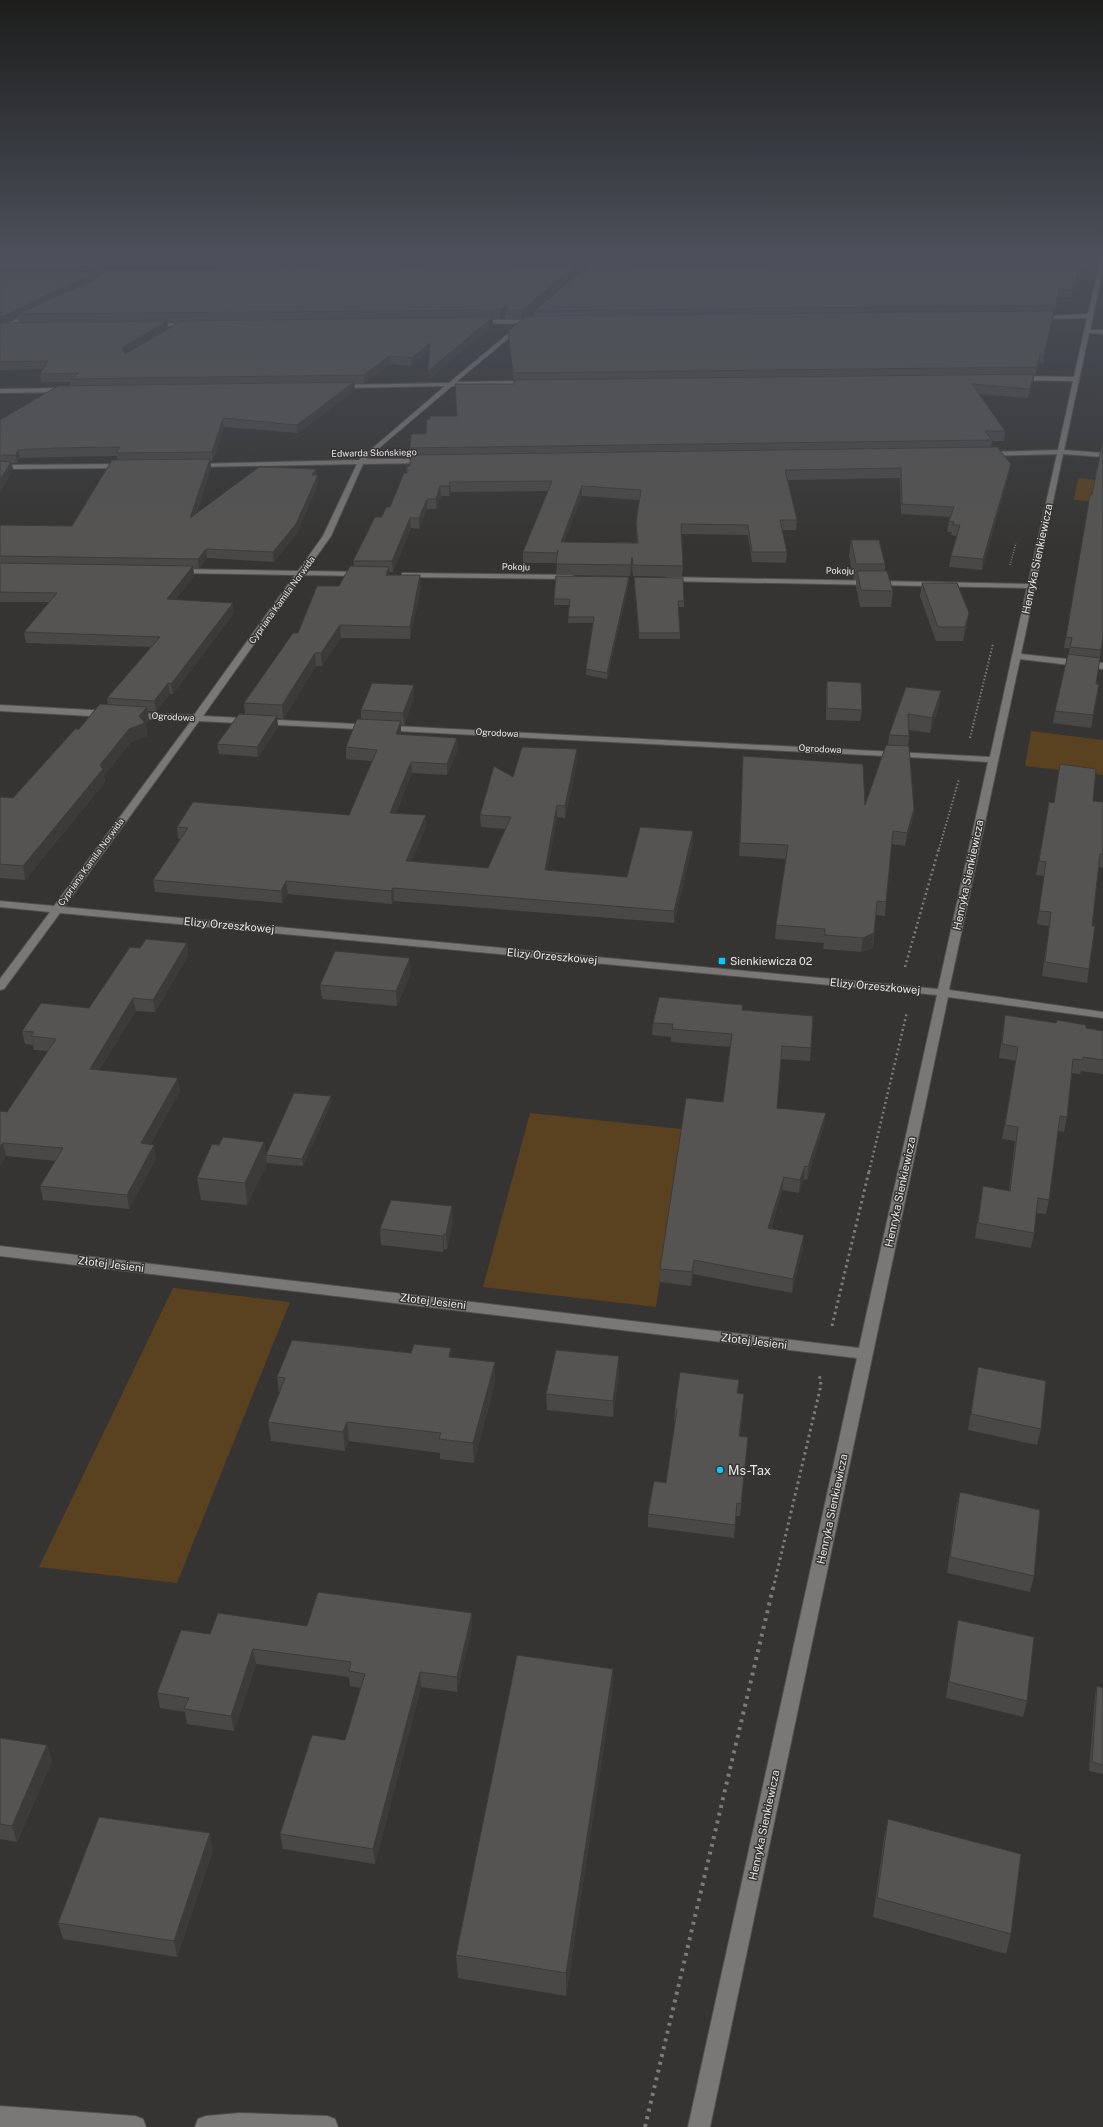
<svg xmlns="http://www.w3.org/2000/svg" width="1103" height="2127" font-family="'Public Sans',sans-serif">
	<style>
		.green { fill: #5a4120 }
		.lines { fill: none; stroke-linecap: round; stroke-linejoin: round }
		.minor-casing { stroke: #52504f; stroke-width: 2 }
		.path-far4 { stroke: #7d7b7a; stroke-width: 1.5; stroke-dasharray: 1 1.5; stroke-linecap: butt }
		.path-far3 { stroke: #7d7b7a; stroke-width: 2; stroke-dasharray: 1.5 2; stroke-linecap: butt }
		.path-far2 { stroke: #7d7b7a; stroke-width: 2.5; stroke-dasharray: 2 3; stroke-linecap: butt }
		.path-far1 { stroke: #7d7b7a; stroke-width: 3; stroke-dasharray: 2.5 3.5; stroke-linecap: butt }
		.path { stroke: #7d7b7a; stroke-width: 4; stroke-dasharray: 3 5; stroke-linecap: butt }
		.minor { fill: #7a7876; fill-rule: evenodd }
		.wall { fill: #4a4847; fill-rule: evenodd }
		.shaded-wall { fill: #3c3b39 }
		.building { fill: #565452; stroke: #3c3b39; fill-rule: evenodd }
		.poi-dot { fill: #08cbf9; stroke: #353432; stroke-width: 1.5 }
		.labels { text-anchor: middle; stroke-width: 3; stroke-linejoin: round; paint-order: stroke }
		.far-street-label { font-size: 9px; fill: #e9e7e6; stroke: #353432 }
		.street-label { font-size: 11px; fill: #e9e7e6; stroke: #353432 }
		.poi-label { font-size: 11px; fill: #e9e7e6; stroke: #353432; text-anchor: start }
		.near-poi-label { font-size: 13px; fill: #e9e7e6; stroke: #353432; text-anchor: start }
	</style>
	<rect width="100%" height="100%" fill="#353432"/>
	<path class="green" d="M 1078,478 L 1103,481 L 1103,502 L 1074,500 Z
		M 1031,731 L 1103,740 L 1103,775 L 1025,766 Z
		M 530,1113 L 682,1129 L 656,1307 L 483,1287 Z
		M 173,1288 L 290,1302 L 177,1583 L 39,1567 Z"/>
	<g class="lines">
		<defs>
			<path id="minor" d="M 601,255 L 606,255 L 579,279 L 575,279 L 575,277 Z
				M 1103,256 L 1103,268 L 1090,330 L 1103,330 L 1103,334 L 1089,333 L 1064,450 L 1103,453 L 1103,457 L 1063,454 L 1021,654 L 1103,663 L 1103,669 L 1020,659 L 949,990 L 1103,1012 L 1103,1018 L 948,997 L 710,2127 L 688,2127 L 857,1358 L 0,1256 L 0,1246 L 859,1348 L 937,995 L 60,913 L 4,989 L 0,990 L 0,979 L 50,912 L 0,907 L 0,901 L 54,906 L 191,721 L 133,718 L 130,717 L 130,713 L 194,715 L 295,575 L 177,573 L 173,571 L 174,569 L 298,571 L 323,536 L 357,464 L 195,467 L 192,465 L 193,464 L 359,460 L 445,386 L 339,388 L 337,385 L 449,383 L 520,324 L 522,327 L 456,382 L 529,381 L 531,384 L 452,386 L 366,459 L 425,459 L 428,461 L 425,463 L 363,464 L 331,536 L 306,571 L 361,572 L 365,574 L 361,576 L 303,575 L 203,716 L 990,757 L 1027,588 L 667,581 L 663,579 L 667,577 L 1028,584 L 1057,454 L 987,456 L 984,454 L 987,452 L 1058,450 L 1073,381 L 1017,380 L 1014,378 L 1017,376 L 1074,377 L 1087,318 L 1037,319 L 1034,317 L 1088,314 L 1101,257 ZM 199,721 L 945,759 L 988,762 L 938,989 L 64,907 Z
				M 32,312 L 37,313 L 0,331 L 0,327 Z
				M 477,320 L 535,320 L 538,322 L 535,324 L 475,323 Z
				M 151,324 L 189,323 L 192,325 L 149,327 Z
				M 0,389 L 67,388 L 70,390 L 67,392 L 0,393 Z
				M 0,465 L 125,464 L 128,466 L 125,468 L 0,469 Z
				M 402,573 L 571,575 L 575,577 L 571,579 L 405,577 L 402,577 Z
				M 0,705 L 109,711 L 113,714 L 109,717 L 0,711 Z
				M 0,2106 L 135,2116 L 143,2119 L 146,2127 L 0,2127 Z
				M 240,2113 L 327,2116 L 335,2119 L 338,2127 L 195,2127 L 198,2119 L 206,2116 Z"/>
		</defs>
		<use href="#minor" class="minor-casing"/>
		<path class="path-far4" d="M 1010,565 L 1016,543"/>
		<path class="path-far3" d="M 970,738 L 993,644
			M 939,849 L 959,779"/>
		<path class="path-far2" d="M 905,967 L 939,848
			M 869,1172 L 907,1012"/>
		<path class="path-far1" d="M 832,1326 L 869,1171
			M 773,1589 L 821,1385 L 819,1373"/>
		<path class="path" d="M 645,2127 L 773,1588"/>
		<use href="#minor" class="minor"/>
	</g>
	<path class="wall" d="M 0,255 L 599,255 L 582,269 L 575,269 L 575,275 L 522,319 L 506,319 L 506,314 L 500,319 L 493,319 L 493,325 L 429,379 L 429,351 L 411,366 L 390,364 L 364,383 L 354,384 L 355,390 L 298,433 L 224,427 L 213,461 L 210,461 L 211,468 L 196,514 L 316,469 L 318,484 L 297,533 L 274,562 L 207,558 L 199,569 L 193,569 L 194,576 L 176,599 L 234,613 L 173,694 L 170,694 L 156,711 L 148,711 L 149,720 L 146,724 L 147,736 L 131,742 L 104,776 L 105,782 L 25,880 L 0,878 L 0,797 L 13,798 L 79,729 L 108,705 L 107,698 L 151,647 L 26,643 L 24,632 L 49,602 L 0,602 L 0,525 L 72,526 L 117,460 L 117,456 L 56,457 L 20,458 L 17,463 L 12,463 L 13,470 L 0,492 L 0,420 L 71,386 L 70,382 L 41,382 L 40,374 L 43,369 L 0,370 ZM 103,273 L 95,278 L 95,274 ZM 18,317 L 19,323 L 7,323 L 15,319 ZM 167,322 L 179,322 L 168,328 Z
		M 600,255 L 1102,255 L 1100,257 L 1098,265 L 1097,265 L 1094,280 L 1077,279 L 1072,297 L 1058,297 L 1054,313 L 1043,364 L 1039,363 L 1035,376 L 1034,376 L 1033,383 L 1028,398 L 979,394 L 1005,431 L 1004,441 L 992,441 L 991,447 L 1011,464 L 1009,474 L 982,570 L 949,567 L 951,556 L 957,536 L 951,535 L 952,532 L 947,532 L 949,521 L 950,517 L 901,514 L 900,478 L 788,480 L 797,520 L 796,530 L 782,530 L 787,552 L 786,563 L 752,562 L 748,535 L 681,534 L 683,566 L 682,577 L 633,576 L 632,568 L 630,576 L 556,575 L 557,563 L 523,563 L 523,552 L 548,491 L 451,492 L 449,496 L 441,496 L 436,509 L 427,509 L 419,529 L 411,528 L 393,572 L 389,572 L 389,575 L 421,587 L 410,639 L 341,638 L 322,666 L 316,666 L 283,719 L 277,718 L 278,727 L 258,757 L 219,754 L 217,744 L 245,714 L 244,703 L 298,633 L 339,586 L 354,566 L 353,561 L 382,517 L 390,507 L 407,473 L 410,466 L 410,448 L 426,434 L 457,416 L 455,384 L 514,384 L 509,340 L 508,331 L 534,316 L 534,311 L 593,267 L 593,262 ZM 582,496 L 639,500 L 636,522 L 636,532 L 637,543 L 564,542 Z
		M 1103,441 L 1103,636 L 1096,684 L 1099,684 L 1091,728 L 1053,723 L 1055,711 L 1070,648 L 1064,648 L 1090,495 L 1092,495 Z
		M 851,540 L 885,564 L 885,571 L 893,591 L 891,607 L 860,607 L 856,587 L 856,580 L 854,580 L 849,556 Z
		M 629,577 L 629,583 L 607,679 L 586,675 L 586,669 L 593,623 L 568,623 L 569,605 L 554,605 L 554,599 Z
		M 634,577 L 684,601 L 684,607 L 678,607 L 680,633 L 680,639 L 639,639 L 634,583 Z
		M 922,583 L 967,626 L 963,641 L 936,641 L 920,596 Z
		M 827,681 L 862,710 L 860,721 L 826,720 L 826,692 Z
		M 414,685 L 414,697 L 404,725 L 401,725 L 401,733 L 400,735 L 458,749 L 447,775 L 412,773 L 396,813 L 426,827 L 411,862 L 488,868 L 505,829 L 481,827 L 480,815 L 513,777 L 577,761 L 565,818 L 557,817 L 547,870 L 627,877 L 693,843 L 674,923 L 394,901 L 392,904 L 288,894 L 282,903 L 155,892 L 153,880 L 180,839 L 178,839 L 177,827 L 349,815 L 372,761 L 346,759 L 346,747 L 361,719 L 361,710 Z
		M 906,687 L 941,691 L 939,706 L 930,733 L 909,730 L 909,736 L 908,746 L 914,809 L 912,822 L 905,846 L 891,844 L 885,916 L 876,915 L 873,948 L 861,952 L 823,949 L 824,943 L 775,939 L 776,925 L 786,859 L 739,856 L 743,756 L 865,805 L 888,745 L 889,735 Z
		M 1060,764 L 1093,801 L 1103,802 L 1103,868 L 1099,867 L 1092,926 L 1089,969 L 1087,983 L 1042,976 L 1049,926 L 1037,924 L 1044,876 L 1036,875 L 1049,802 L 1054,803 Z
		M 187,943 L 188,956 L 155,1012 L 136,1011 L 99,1070 L 180,1091 L 150,1145 L 156,1159 L 129,1209 L 43,1200 L 40,1186 L 56,1161 L 6,1156 L 0,1166 L 7,1112 L 48,1051 L 34,1050 L 33,1045 L 25,1044 L 22,1031 L 89,1008 L 140,948 Z
		M 411,972 L 397,1006 L 322,999 L 320,985 Z
		M 743,1010 L 811,1048 L 810,1061 L 781,1059 L 777,1108 L 824,1126 L 807,1180 L 804,1179 L 799,1193 L 782,1190 L 771,1229 L 803,1248 L 792,1293 L 693,1274 L 691,1286 L 660,1282 L 660,1269 L 723,1102 L 731,1047 L 671,1042 L 671,1037 L 652,1035 L 653,1023 Z
		M 1005,1015 L 1103,1031 L 1103,1074 L 1081,1071 L 1080,1074 L 1072,1073 L 1067,1117 L 1064,1132 L 1058,1131 L 1049,1200 L 1046,1214 L 1036,1213 L 1034,1233 L 1031,1248 L 975,1238 L 983,1186 L 1009,1191 L 1015,1141 L 1002,1139 L 1016,1061 L 999,1058 Z
		M 331,1096 L 331,1103 L 303,1166 L 267,1163 L 267,1164 L 247,1205 L 201,1200 L 197,1178 L 264,1142 L 266,1155 Z
		M 453,1221 L 447,1249 L 444,1249 L 443,1252 L 381,1245 L 380,1229 Z
		M 619,1356 L 619,1372 L 613,1417 L 547,1410 L 546,1394 Z
		M 451,1357 L 495,1362 L 495,1382 L 474,1463 L 440,1459 L 440,1453 L 349,1441 L 345,1451 L 271,1441 L 268,1422 L 279,1393 L 277,1377 Z
		M 978,1367 L 1041,1429 L 1037,1445 L 968,1430 Z
		M 739,1380 L 738,1393 L 743,1406 L 740,1436 L 748,1437 L 740,1516 L 736,1516 L 734,1538 L 648,1527 L 648,1514 L 666,1483 L 675,1421 L 674,1421 L 675,1408 Z
		M 960,1492 L 1034,1576 L 1030,1592 L 947,1573 L 956,1508 Z
		M 958,1620 L 1027,1701 L 1023,1717 L 946,1698 L 955,1636 Z
		M 307,1626 L 472,1628 L 457,1692 L 421,1687 L 375,1864 L 283,1849 L 280,1834 L 345,1740 L 361,1688 L 350,1686 L 349,1677 L 256,1664 L 234,1731 L 187,1724 L 185,1712 L 160,1708 L 157,1693 L 210,1634 Z
		M 613,1669 L 612,1692 L 566,1996 L 458,1978 L 456,1955 Z
		M 1097,1686 L 1103,1688 L 1103,1774 L 1089,1771 L 1095,1695 Z
		M 0,1738 L 47,1745 L 52,1761 L 17,1842 L 0,1839 Z
		M 888,1819 L 1011,1934 L 1006,1954 L 873,1917 L 884,1838 Z
		M 213,1850 L 177,1957 L 63,1939 L 58,1923 Z"/>
	<path class="shaded-wall" d="M 590,255 L 599,255 L 582,269 L 583,262 Z
		M 575,266 L 575,275 L 522,319 L 522,310 Z
		M 1078,271 L 1077,279 L 1072,297 L 1073,290 Z
		M 95,272 L 96,280 L 17,314 L 18,317 L 6,324 L 0,324 L 0,316 Z
		M 506,305 L 506,314 L 500,319 L 500,310 Z
		M 1054,311 L 1053,320 L 1043,364 L 1044,355 Z
		M 493,317 L 493,325 L 429,379 L 428,371 Z
		M 167,321 L 168,329 L 123,356 L 122,348 Z
		M 430,343 L 430,350 L 411,366 L 411,358 Z
		M 1040,354 L 1039,363 L 1035,376 L 1037,367 Z
		M 389,356 L 390,364 L 364,383 L 364,375 Z
		M 1034,374 L 1033,383 L 1028,398 L 1030,389 Z
		M 354,382 L 355,390 L 298,433 L 297,425 Z
		M 223,418 L 224,427 L 213,461 L 212,452 Z
		M 18,450 L 20,458 L 17,463 L 16,455 Z
		M 210,459 L 211,468 L 191,527 L 190,518 Z
		M 11,462 L 13,470 L 0,492 L 0,480 Z
		M 1011,464 L 1009,474 L 982,570 L 983,559 Z
		M 316,469 L 317,477 L 318,475 L 318,484 L 297,533 L 274,562 L 273,552 L 312,475 Z
		M 450,482 L 451,492 L 449,496 L 449,486 Z
		M 440,486 L 441,496 L 436,509 L 436,499 Z
		M 582,486 L 582,496 L 560,553 L 561,542 Z
		M 427,499 L 427,509 L 419,529 L 419,518 Z
		M 410,518 L 411,528 L 393,572 L 392,561 Z
		M 206,549 L 207,558 L 199,569 L 198,559 Z
		M 632,557 L 632,568 L 630,576 L 631,565 Z
		M 193,566 L 194,576 L 168,609 L 167,599 Z
		M 389,567 L 390,579 L 386,575 Z
		M 420,575 L 421,587 L 410,639 L 410,627 Z
		M 629,577 L 629,583 L 607,679 L 607,673 Z
		M 233,603 L 234,613 L 173,694 L 171,684 Z
		M 969,613 L 967,626 L 963,641 L 965,627 Z
		M 340,625 L 341,638 L 322,666 L 321,653 Z
		M 315,653 L 316,666 L 283,719 L 282,705 Z
		M 168,683 L 170,694 L 156,711 L 154,701 Z
		M 414,685 L 414,697 L 404,725 L 403,713 Z
		M 941,691 L 939,706 L 930,733 L 932,718 Z
		M 147,707 L 149,720 L 146,724 L 147,736 L 131,742 L 104,776 L 105,782 L 25,880 L 23,866 L 100,765 Z
		M 277,716 L 278,727 L 258,757 L 257,747 Z
		M 401,721 L 401,733 L 396,746 L 396,734 Z
		M 457,738 L 458,749 L 447,775 L 447,764 Z
		M 577,749 L 577,761 L 565,818 L 565,806 Z
		M 411,762 L 412,773 L 391,825 L 390,813 Z
		M 557,805 L 557,817 L 545,883 L 545,870 Z
		M 914,809 L 912,822 L 905,846 L 907,833 Z
		M 426,815 L 426,827 L 406,873 L 406,861 Z
		M 693,831 L 693,843 L 674,923 L 674,911 Z
		M 286,881 L 288,894 L 282,903 L 281,891 Z
		M 393,888 L 394,901 L 392,904 L 391,891 Z
		M 874,933 L 873,948 L 861,952 L 863,938 Z
		M 187,943 L 188,956 L 155,1012 L 153,1000 Z
		M 410,958 L 411,972 L 397,1006 L 396,991 Z
		M 133,998 L 136,1011 L 92,1082 L 90,1069 Z
		M 178,1078 L 180,1091 L 143,1157 L 141,1143 Z
		M 331,1096 L 331,1103 L 303,1166 L 302,1159 Z
		M 826,1113 L 824,1126 L 807,1180 L 808,1167 Z
		M 264,1142 L 267,1164 L 247,1205 L 245,1183 Z
		M 3,1143 L 6,1156 L 0,1166 L 0,1147 Z
		M 154,1145 L 156,1159 L 129,1209 L 127,1195 Z
		M 805,1166 L 804,1179 L 799,1193 L 800,1180 Z
		M 784,1177 L 782,1190 L 767,1242 L 768,1228 Z
		M 452,1206 L 453,1221 L 447,1249 L 446,1234 Z
		M 444,1234 L 444,1249 L 443,1252 L 443,1236 Z
		M 804,1235 L 803,1248 L 792,1293 L 793,1279 Z
		M 694,1260 L 693,1274 L 691,1286 L 692,1272 Z
		M 451,1348 L 452,1368 L 449,1357 Z
		M 619,1356 L 619,1372 L 613,1417 L 613,1401 Z
		M 495,1362 L 495,1382 L 474,1463 L 473,1443 Z
		M 744,1394 L 743,1406 L 738,1449 L 739,1436 Z
		M 347,1422 L 349,1441 L 345,1451 L 343,1432 Z
		M 472,1613 L 472,1628 L 457,1692 L 457,1677 Z
		M 253,1649 L 256,1664 L 234,1731 L 231,1716 Z
		M 613,1669 L 612,1692 L 566,1996 L 566,1973 Z
		M 420,1672 L 421,1687 L 375,1864 L 373,1849 Z
		M 47,1745 L 52,1761 L 17,1842 L 12,1826 Z
		M 210,1833 L 213,1850 L 177,1957 L 174,1941 Z"/>
	<path class="building" d="M 0,255 L 590,255 L 583,262 L 0,268 Z
		M 600,255 L 1099,255 L 1099,258 L 593,262 Z
		M 1097,262 L 1095,272 L 1078,271 L 1073,290 L 1059,289 L 1056,305 L 534,311 L 586,267 Z
		M 575,266 L 522,310 L 506,310 L 506,305 L 500,310 L 17,314 L 93,280 L 108,270 Z
		M 0,272 L 95,272 L 4,316 L 0,316 Z
		M 1054,311 L 1044,355 L 1040,354 L 1037,367 L 513,373 L 508,331 L 526,316 Z
		M 493,317 L 428,371 L 430,343 L 411,358 L 389,356 L 364,375 L 70,379 L 79,373 L 40,374 L 48,361 L 0,362 L 0,323 L 167,321 L 122,348 L 125,354 L 181,321 Z
		M 1034,374 L 1030,389 L 972,384 L 1005,431 L 985,431 L 992,440 L 410,448 L 411,434 L 426,434 L 427,419 L 430,419 L 430,416 L 457,416 L 455,384 L 514,384 L 514,380 Z
		M 354,382 L 297,425 L 223,418 L 212,452 L 116,453 L 120,447 L 54,448 L 18,450 L 16,455 L 0,455 L 0,420 L 58,386 Z
		M 997,447 L 1011,464 L 983,559 L 951,556 L 960,525 L 953,525 L 954,522 L 949,521 L 954,507 L 902,504 L 901,468 L 785,470 L 797,520 L 780,520 L 787,552 L 752,552 L 748,525 L 681,524 L 683,566 L 633,565 L 632,557 L 631,565 L 556,564 L 558,550 L 557,553 L 523,552 L 552,481 L 450,482 L 449,486 L 440,486 L 436,499 L 427,499 L 419,518 L 410,518 L 392,561 L 353,561 L 375,517 L 382,517 L 386,507 L 390,507 L 404,473 L 407,473 L 407,466 L 410,466 L 410,455 ZM 582,486 L 641,490 L 636,522 L 638,543 L 561,542 Z
		M 1101,449 L 1103,449 L 1103,636 L 1101,650 L 1070,647 L 1072,638 L 1066,637 L 1090,495 L 1092,495 Z
		M 210,459 L 190,518 L 259,467 L 316,469 L 312,475 L 318,475 L 296,524 L 273,552 L 206,549 L 198,559 L 0,556 L 0,525 L 72,526 L 112,460 Z
		M 0,461 L 11,462 L 0,480 Z
		M 851,540 L 879,540 L 885,564 L 856,564 Z
		M 0,563 L 193,566 L 167,599 L 233,603 L 171,684 L 168,683 L 154,701 L 107,698 L 160,637 L 24,632 L 57,593 L 0,592 Z
		M 350,566 L 389,567 L 386,575 L 420,575 L 410,627 L 340,625 L 321,653 L 315,653 L 282,705 L 244,703 L 293,633 L 298,633 L 317,586 L 339,586 Z
		M 857,571 L 887,571 L 893,591 L 861,590 Z
		M 556,576 L 629,577 L 607,673 L 586,669 L 594,617 L 568,617 L 570,599 L 554,599 Z
		M 634,577 L 683,578 L 684,601 L 678,601 L 680,633 L 639,633 Z
		M 922,583 L 957,583 L 969,613 L 965,627 L 938,627 Z
		M 1068,654 L 1100,658 L 1096,684 L 1099,684 L 1093,715 L 1055,711 Z
		M 827,681 L 861,683 L 862,710 L 827,708 Z
		M 372,683 L 414,685 L 403,713 L 361,710 Z
		M 906,687 L 941,691 L 932,718 L 908,714 L 909,736 L 889,735 Z
		M 100,704 L 147,707 L 139,716 L 145,723 L 129,729 L 100,765 L 103,769 L 23,866 L 0,864 L 0,797 L 13,798 L 75,729 L 79,729 Z
		M 239,714 L 277,716 L 257,747 L 217,744 Z
		M 357,719 L 401,721 L 396,734 L 457,738 L 447,764 L 411,762 L 390,813 L 426,815 L 406,861 L 488,868 L 511,817 L 480,815 L 494,766 L 513,777 L 522,747 L 577,749 L 565,806 L 557,805 L 545,870 L 627,877 L 640,827 L 693,831 L 674,911 L 393,888 L 391,891 L 286,881 L 281,891 L 153,880 L 188,828 L 177,827 L 193,802 L 349,815 L 377,750 L 346,747 Z
		M 886,745 L 909,746 L 914,809 L 907,833 L 893,831 L 886,902 L 877,901 L 874,933 L 863,938 L 825,935 L 825,929 L 776,925 L 788,845 L 740,843 L 743,756 L 863,764 L 865,805 Z
		M 1060,764 L 1096,769 L 1093,801 L 1103,802 L 1103,854 L 1100,854 L 1092,926 L 1095,926 L 1089,969 L 1045,962 L 1051,912 L 1039,911 L 1046,862 L 1039,861 L 1049,802 L 1054,803 Z
		M 146,939 L 187,943 L 153,1000 L 133,998 L 90,1069 L 178,1078 L 141,1143 L 154,1145 L 127,1195 L 40,1186 L 63,1148 L 3,1143 L 0,1147 L 0,1111 L 7,1112 L 56,1039 L 31,1036 L 34,1032 L 22,1031 L 41,1003 L 89,1008 L 130,947 L 140,948 Z
		M 335,951 L 410,958 L 396,991 L 320,985 Z
		M 659,997 L 743,1005 L 742,1010 L 813,1016 L 811,1048 L 782,1046 L 777,1108 L 826,1113 L 808,1167 L 805,1166 L 800,1180 L 784,1177 L 768,1228 L 804,1235 L 793,1279 L 694,1260 L 692,1272 L 660,1269 L 686,1098 L 723,1102 L 732,1034 L 672,1029 L 673,1024 L 653,1023 Z
		M 1005,1015 L 1056,1023 L 1057,1020 L 1086,1025 L 1086,1028 L 1103,1031 L 1103,1060 L 1083,1057 L 1083,1060 L 1073,1059 L 1067,1117 L 1060,1116 L 1049,1200 L 1038,1198 L 1034,1233 L 978,1223 L 983,1186 L 1010,1191 L 1018,1127 L 1005,1125 L 1018,1047 L 1002,1044 Z
		M 294,1093 L 331,1096 L 302,1159 L 266,1155 Z
		M 223,1137 L 264,1142 L 245,1183 L 197,1178 L 212,1144 L 219,1145 Z
		M 391,1200 L 452,1206 L 446,1234 L 444,1234 L 443,1236 L 380,1229 Z
		M 292,1340 L 411,1353 L 414,1344 L 451,1348 L 449,1357 L 495,1362 L 473,1443 L 439,1439 L 441,1433 L 347,1422 L 343,1432 L 268,1422 L 285,1378 L 277,1377 Z
		M 556,1350 L 619,1356 L 613,1401 L 546,1394 Z
		M 978,1367 L 1046,1381 L 1041,1429 L 971,1414 Z
		M 680,1372 L 739,1380 L 737,1393 L 744,1394 L 739,1436 L 748,1437 L 741,1504 L 737,1503 L 735,1525 L 648,1514 L 654,1481 L 666,1483 L 677,1409 L 675,1408 Z
		M 960,1492 L 1040,1510 L 1034,1576 L 950,1557 Z
		M 318,1592 L 472,1613 L 457,1677 L 420,1672 L 373,1849 L 280,1834 L 312,1735 L 345,1740 L 365,1674 L 349,1671 L 351,1662 L 253,1649 L 231,1716 L 184,1709 L 189,1698 L 157,1693 L 181,1630 L 210,1634 L 218,1613 L 307,1626 Z
		M 958,1620 L 1034,1637 L 1027,1701 L 949,1682 Z
		M 517,1655 L 613,1669 L 566,1973 L 456,1955 Z
		M 1097,1686 L 1103,1688 L 1103,1765 L 1092,1762 Z
		M 0,1738 L 47,1745 L 12,1826 L 0,1824 Z
		M 99,1817 L 210,1833 L 174,1941 L 58,1923 Z
		M 888,1819 L 1021,1854 L 1011,1934 L 877,1898 Z"/>
	<linearGradient id="sky" x2="0" y2="1"><stop stop-color="#1d1d1c"/><stop offset="0.46" stop-color="#4b505a"/><stop offset="1" stop-color="#4b505a" stop-opacity="0"/></linearGradient>
	<rect width="1103" height="553" fill="url(#sky)"/>
	<g class="poi-dot">
		<rect x="718" y="957" width="8" height="8" rx="2"/>
		<circle cx="720" cy="1470" r="4"/>
	</g>
	<g class="labels">
		<g class="far-street-label">
			<text transform="translate(374 453) rotate(-1)" y="3">Edwarda Słońskiego</text>
			<text transform="translate(516 567) rotate(1)" y="3">Pokoju</text>
			<text transform="translate(840 571) rotate(1)" y="3">Pokoju</text>
			<text transform="translate(282 600) rotate(-54)" y="3">Cypriana Kamila Norwida</text>
			<text transform="translate(173 717) rotate(3)" y="3">Ogrodowa</text>
			<text transform="translate(497 733) rotate(3)" y="3">Ogrodowa</text>
			<text transform="translate(820 749) rotate(3)" y="3">Ogrodowa</text>
			<text transform="translate(91 862) rotate(-54)" y="3">Cypriana Kamila Norwida</text>
		</g>
		<g class="street-label">
			<text transform="translate(1037 559) rotate(-78)" y="4">Henryka Sienkiewicza</text>
			<text transform="translate(968 875) rotate(-78)" y="4">Henryka Sienkiewicza</text>
			<text transform="translate(229 925) rotate(5)" y="4">Elizy Orzeszkowej</text>
			<text transform="translate(552 956) rotate(5)" y="4">Elizy Orzeszkowej</text>
			<text transform="translate(875 986) rotate(5)" y="4">Elizy Orzeszkowej</text>
			<text transform="translate(900 1192) rotate(-78)" y="4">Henryka Sienkiewicza</text>
			<text transform="translate(111 1264) rotate(7)" y="4">Złotej Jesieni</text>
			<text transform="translate(433 1301) rotate(7)" y="4">Złotej Jesieni</text>
			<text transform="translate(754 1341) rotate(7)" y="4">Złotej Jesieni</text>
			<text transform="translate(832 1509) rotate(-78)" y="4">Henryka Sienkiewicza</text>
			<text transform="translate(764 1825) rotate(-78)" y="4">Henryka Sienkiewicza</text>
		</g>
		<g class="poi-label">
			<text x="730" y="965">Sienkiewicza 02</text>
		</g>
		<g class="near-poi-label">
			<text x="728" y="1475">Ms-Tax</text>
		</g>
	</g>
</svg>
